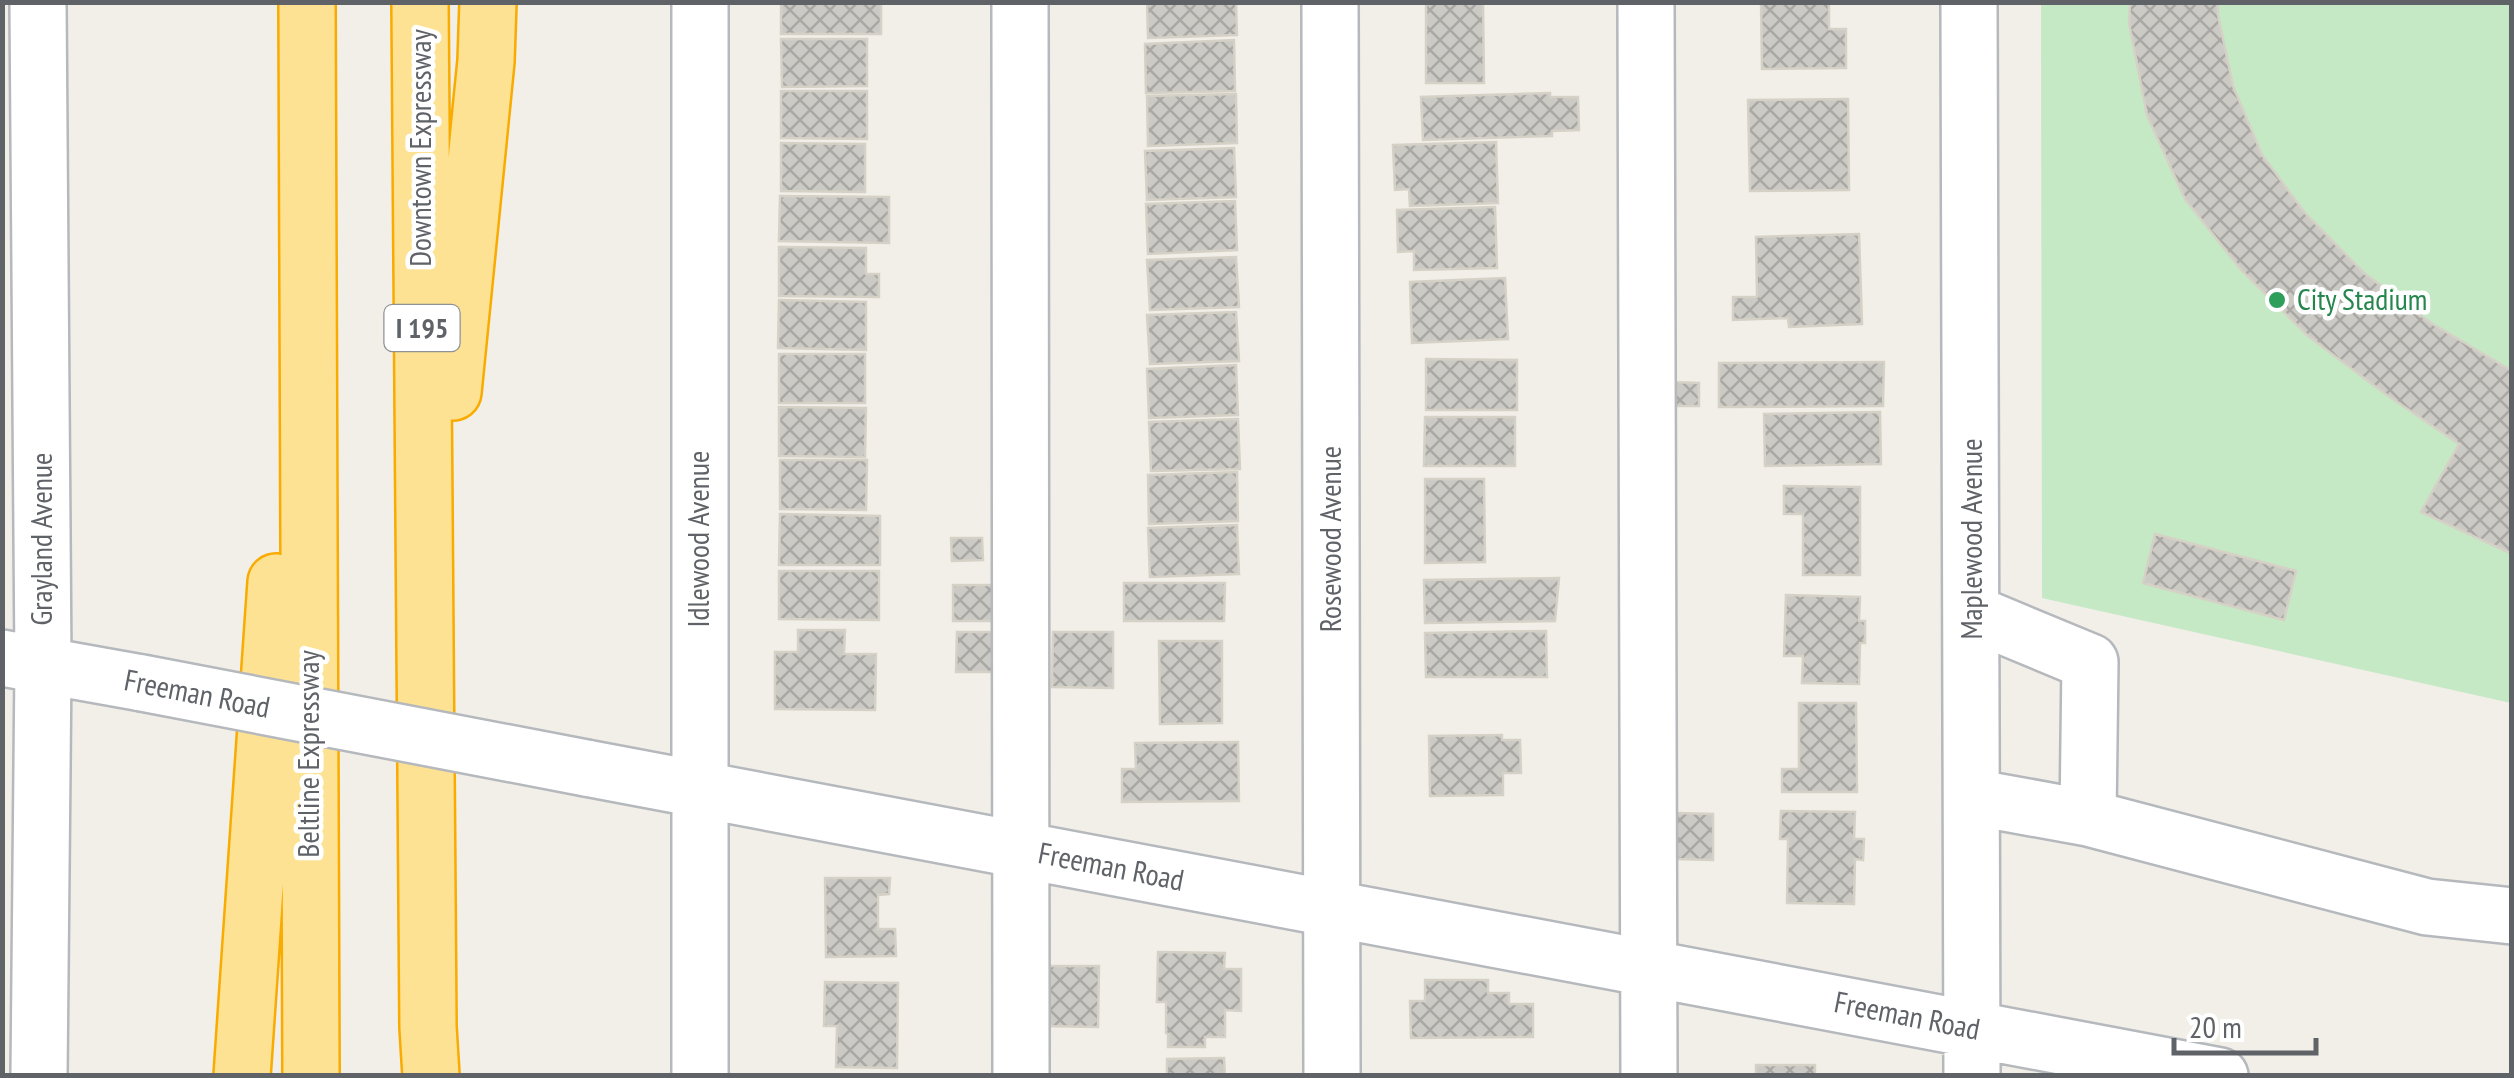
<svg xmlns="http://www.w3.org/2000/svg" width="2514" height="1078" font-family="'PT Sans Narrow',sans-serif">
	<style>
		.garden { fill: #c5e8c5 }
		.building { fill: url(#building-cross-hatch); stroke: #d6d1c6; stroke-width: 2.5 }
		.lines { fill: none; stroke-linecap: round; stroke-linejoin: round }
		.minor-casing { stroke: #b5b8bc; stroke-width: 60 }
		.highway-casing { stroke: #f9ab00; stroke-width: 60 }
		.minor { stroke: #fff; stroke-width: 55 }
		.highway { stroke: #fde293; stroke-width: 55 }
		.minor-bridge-casing { stroke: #b5b8bc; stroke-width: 60; stroke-linecap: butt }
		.minor-bridge { stroke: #fff; stroke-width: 55 }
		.leisure-dot { fill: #2e9e5b; stroke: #fff; stroke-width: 4 }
		.labels { text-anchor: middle; stroke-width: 9; stroke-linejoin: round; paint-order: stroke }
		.shield { fill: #fff; stroke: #8f9295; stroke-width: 2.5 }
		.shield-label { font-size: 28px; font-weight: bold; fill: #5f6368 }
		.street-label { font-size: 30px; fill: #5f6368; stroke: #fff }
		.leisure-label { font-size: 30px; fill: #27864d; stroke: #fff; text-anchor: start }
	</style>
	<defs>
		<pattern id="building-cross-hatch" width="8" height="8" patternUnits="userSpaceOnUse" patternTransform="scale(2.5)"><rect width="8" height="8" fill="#cccac5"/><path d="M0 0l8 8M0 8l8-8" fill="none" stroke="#a9a8a4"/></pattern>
	</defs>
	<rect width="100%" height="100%" fill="#f1efe8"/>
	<path class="garden" d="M 2041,3 L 2511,3 L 2511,703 L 2042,598 Z"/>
	<path class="building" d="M 781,2 L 881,2 L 881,34 L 781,34 Z
		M 1147,2 L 1236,2 L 1237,35 L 1148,38 Z
		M 1426,2 L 1483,2 L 1484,83 L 1426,83 Z
		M 1761,2 L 1829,2 L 1829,29 L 1846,29 L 1846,68 L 1762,69 Z
		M 2130,2 L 2218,2 L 2218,15 L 2233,86 L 2262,155 L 2305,213 L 2364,273 L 2431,323 L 2512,371 L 2512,554 L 2421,512 L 2459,444 L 2384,393 L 2308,336 L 2242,271 L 2185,199 L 2147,115 L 2129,23 Z
		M 781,39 L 867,39 L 867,86 L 782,87 Z
		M 1234,40 L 1235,91 L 1146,93 L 1145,44 Z
		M 781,91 L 867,91 L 867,139 L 781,138 Z
		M 1550,93 L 1550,97 L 1578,97 L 1579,130 L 1552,131 L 1552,136 L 1423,140 L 1421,97 Z
		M 1236,94 L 1237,143 L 1148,146 L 1147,96 Z
		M 1848,99 L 1849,190 L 1750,191 L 1748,100 Z
		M 1496,142 L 1498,203 L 1410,206 L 1409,189 L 1395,190 L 1393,145 Z
		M 781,143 L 865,144 L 865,192 L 781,191 Z
		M 1234,148 L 1236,197 L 1147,200 L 1145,151 Z
		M 780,196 L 889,197 L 889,243 L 779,241 Z
		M 1235,201 L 1237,250 L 1148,254 L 1146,204 Z
		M 1495,207 L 1497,268 L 1414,270 L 1414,251 L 1398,252 L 1397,210 Z
		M 1859,234 L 1862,324 L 1789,327 L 1788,318 L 1733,320 L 1733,297 L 1757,297 L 1756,237 Z
		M 779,247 L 866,248 L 866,274 L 879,274 L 879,297 L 779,296 Z
		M 1236,257 L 1239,307 L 1150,310 L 1147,260 Z
		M 1505,278 L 1508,339 L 1412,343 L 1410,282 Z
		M 779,300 L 866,302 L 866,350 L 778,348 Z
		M 1236,312 L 1239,361 L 1150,364 L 1147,315 Z
		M 779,354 L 865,354 L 865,403 L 779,403 Z
		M 1426,359 L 1517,360 L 1517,410 L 1426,410 Z
		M 1884,362 L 1883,406 L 1719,407 L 1719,363 Z
		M 1236,365 L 1238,415 L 1149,418 L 1147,369 Z
		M 1668,382 L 1699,383 L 1699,406 L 1668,406 Z
		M 779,407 L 866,408 L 865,457 L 779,456 Z
		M 1880,412 L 1881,464 L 1765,466 L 1764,414 Z
		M 1425,417 L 1515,417 L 1515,466 L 1424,466 Z
		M 1238,419 L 1240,469 L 1151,471 L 1149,422 Z
		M 780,460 L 867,460 L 866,510 L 780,509 Z
		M 1237,472 L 1238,521 L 1149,524 L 1148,475 Z
		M 1425,479 L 1484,479 L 1485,562 L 1425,563 Z
		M 1784,486 L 1860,487 L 1860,575 L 1803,575 L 1803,514 L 1784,514 Z
		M 780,514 L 880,516 L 880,565 L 779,565 Z
		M 1237,525 L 1239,574 L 1150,577 L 1148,528 Z
		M 2155,534 L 2296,571 L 2284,620 L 2143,583 Z
		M 951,538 L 982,538 L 983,560 L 952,561 Z
		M 779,571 L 879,571 L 879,620 L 779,619 Z
		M 1559,578 L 1555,621 L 1425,623 L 1424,580 Z
		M 1124,583 L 1225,583 L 1224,621 L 1124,621 Z
		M 953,585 L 993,585 L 992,621 L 953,621 Z
		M 1786,595 L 1860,597 L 1859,621 L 1865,621 L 1865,643 L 1860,643 L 1859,684 L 1802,683 L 1803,656 L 1784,656 Z
		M 798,630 L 845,630 L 844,654 L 876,654 L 875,710 L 775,709 L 775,652 L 798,652 Z
		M 1546,631 L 1547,677 L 1426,677 L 1425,633 Z
		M 957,632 L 995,632 L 994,672 L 956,672 Z
		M 1053,632 L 1113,632 L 1113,688 L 1052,687 Z
		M 1159,641 L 1222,641 L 1222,723 L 1160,724 Z
		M 1799,703 L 1856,703 L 1857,792 L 1782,792 L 1782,769 L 1799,769 Z
		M 1502,735 L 1502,740 L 1520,740 L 1521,773 L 1503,773 L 1503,795 L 1430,796 L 1429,736 Z
		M 1238,742 L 1239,801 L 1122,802 L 1122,769 L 1136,769 L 1135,743 Z
		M 1781,811 L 1855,812 L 1854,839 L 1864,839 L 1863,860 L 1855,859 L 1854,904 L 1787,903 L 1788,839 L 1780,839 Z
		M 1675,813 L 1713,814 L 1713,860 L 1675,859 Z
		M 825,878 L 890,878 L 889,894 L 878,895 L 878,929 L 895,929 L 896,956 L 826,957 Z
		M 1158,952 L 1225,953 L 1224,969 L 1241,969 L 1241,1011 L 1225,1010 L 1225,1037 L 1205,1037 L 1205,1047 L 1168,1047 L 1168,1034 L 1166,1033 L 1166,1002 L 1157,1002 Z
		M 1042,966 L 1099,966 L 1098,1027 L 1041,1026 Z
		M 1425,980 L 1488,980 L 1488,993 L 1509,993 L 1509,1004 L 1533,1004 L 1533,1037 L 1411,1038 L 1410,1001 L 1425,1001 Z
		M 825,982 L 898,983 L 897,1068 L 836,1067 L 837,1026 L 824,1026 Z
		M 1224,1058 L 1225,1076 L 1167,1076 L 1167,1059 Z
		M 1756,1065 L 1815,1065 L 1815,1076 L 1756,1076 Z"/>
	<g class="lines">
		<defs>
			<path id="minor" d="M 38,2 L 43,665 L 39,1076
				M 1020,2 L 1021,1076
				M 1330,2 L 1332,1076
				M 1646,2 L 1649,1076
				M 1969,2 L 1972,1076
				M 2,658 L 142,683
				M 586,768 L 2220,1076
				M 1972,797 L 2088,818 L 2090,662 L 1972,613
				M 2088,818 L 2427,907 L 2512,916
				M 700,1076 L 700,2"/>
			<path id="highway" d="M 307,2 L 311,1076
				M 420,2 L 428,1027 L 431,1076
				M 453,392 L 486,61 L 488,2
				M 242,1076 L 276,582"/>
		</defs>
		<use href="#minor" class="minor-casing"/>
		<use href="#highway" class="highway-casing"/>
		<use href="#minor" class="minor"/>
		<use href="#highway" class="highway"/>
		<defs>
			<path id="minor-bridge" d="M 142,683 L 586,768"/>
		</defs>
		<use href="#minor-bridge" class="minor-bridge-casing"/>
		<use href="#minor-bridge" class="minor-bridge"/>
	</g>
	<circle class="leisure-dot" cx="2277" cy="300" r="10"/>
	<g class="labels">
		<rect class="shield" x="384.5" y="305" width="75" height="46" rx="8"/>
		<g class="shield-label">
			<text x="422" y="338">I 195</text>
		</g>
		<g class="street-label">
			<text transform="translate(421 148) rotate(-90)" y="10">Downtown Expressway</text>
			<text transform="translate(42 539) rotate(-90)" y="10">Grayland Avenue</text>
			<text transform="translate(699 539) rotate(-90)" y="10">Idlewood Avenue</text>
			<text transform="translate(1331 539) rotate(-90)" y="10">Rosewood Avenue</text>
			<text transform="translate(1972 539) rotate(-90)" y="10">Maplewood Avenue</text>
			<text transform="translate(197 694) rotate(11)" y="10">Freeman Road</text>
			<text transform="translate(309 754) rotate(-90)" y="10">Beltline Expressway</text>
			<text transform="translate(1111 867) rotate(11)" y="10">Freeman Road</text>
			<text transform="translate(1907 1016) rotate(11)" y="10">Freeman Road</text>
		</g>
		<g class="leisure-label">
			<text x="2297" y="310">City Stadium</text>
		</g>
	</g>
	<rect width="2514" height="1078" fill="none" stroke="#5f6368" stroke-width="10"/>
	<path d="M2174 1038v15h142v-15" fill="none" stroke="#5f6368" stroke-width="5"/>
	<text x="2189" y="1038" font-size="30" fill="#5f6368" stroke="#ffffff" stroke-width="8" paint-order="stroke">20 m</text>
</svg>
